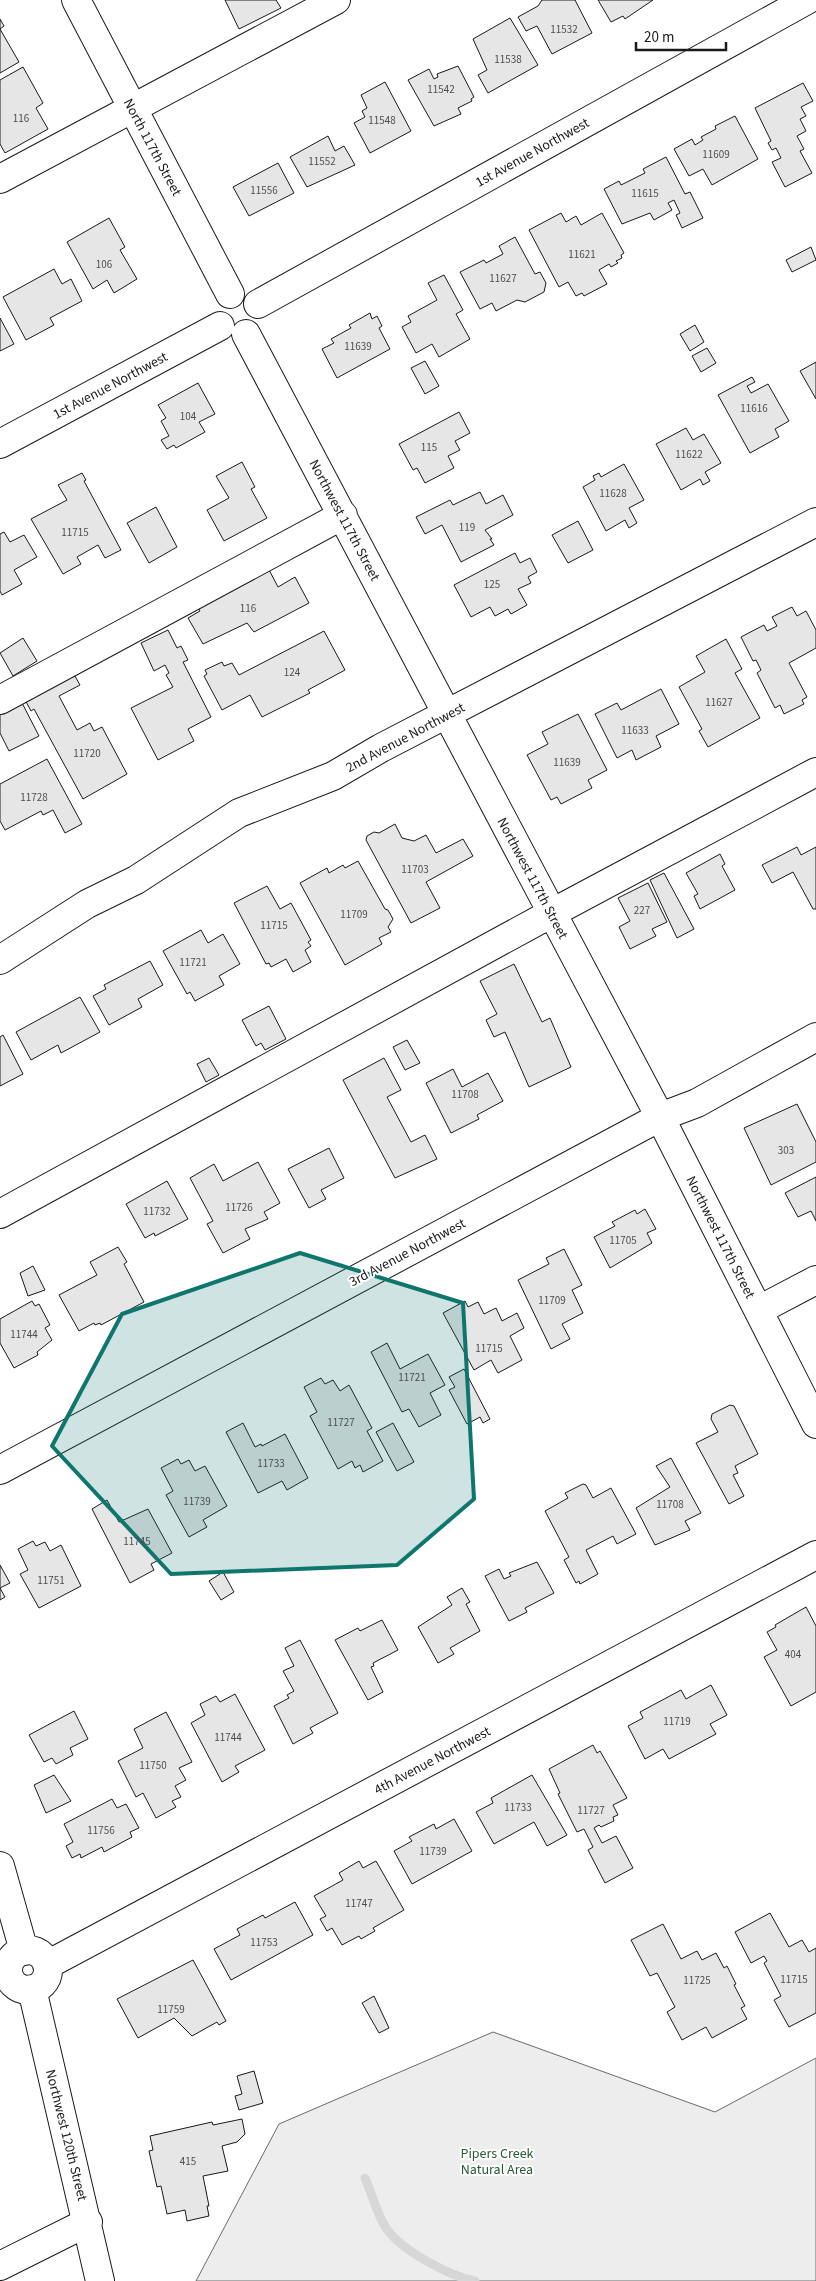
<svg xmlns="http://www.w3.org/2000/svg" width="816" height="2281" font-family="'Source Sans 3',sans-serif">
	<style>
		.built { fill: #ededed; stroke: #6a6a6a }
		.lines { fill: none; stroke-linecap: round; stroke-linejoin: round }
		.stream { stroke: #d7d7d7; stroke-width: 9 }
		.building { fill: #e6e6e6; stroke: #1a1a1a }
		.minor-casing { stroke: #1a1a1a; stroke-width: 30 }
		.minor { stroke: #fff; stroke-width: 28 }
		.marked { fill: #0f766e; fill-opacity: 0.2; stroke: #0f766e; stroke-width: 4; stroke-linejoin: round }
		.labels { text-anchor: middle; stroke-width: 4; stroke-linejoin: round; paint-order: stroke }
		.number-label { font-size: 11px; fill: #4d4d4d }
		.street-label { font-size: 14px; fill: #1a1a1a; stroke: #fff }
		.park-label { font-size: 14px; fill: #2b5a34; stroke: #fff }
	</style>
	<rect width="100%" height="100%" fill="#fff"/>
	<path class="built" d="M 493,2032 L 715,2112 L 816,2058 L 816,2281 L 196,2281 L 279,2124 Z"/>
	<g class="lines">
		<path class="stream" d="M 365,2178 C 372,2194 377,2214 386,2228 C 401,2250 449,2276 475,2281"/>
	</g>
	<path class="building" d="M 225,0 L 276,0 L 281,8 L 239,29 Z
		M 542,0 L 575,0 L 592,33 L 552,54 L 537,26 L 526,31 L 518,17 L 538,6 Z
		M 598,0 L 653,0 L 625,19 L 623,16 L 611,22 Z
		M 510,18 L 538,65 L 488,93 L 478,75 L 487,70 L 473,39 Z
		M 0,19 L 4,26 L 0,29 L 19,62 L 0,73 Z
		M 458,66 L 474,97 L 471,99 L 472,101 L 458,108 L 461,114 L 434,126 L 408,80 L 429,69 L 434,79 L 438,77 L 437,74 Z
		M 23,67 L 43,103 L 36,108 L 48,129 L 5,153 L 0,144 L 0,80 Z
		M 385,82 L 411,131 L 370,153 L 354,123 L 365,117 L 362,111 L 367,108 L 361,95 Z
		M 803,83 L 813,101 L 801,107 L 806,116 L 800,119 L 806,131 L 797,136 L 804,149 L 800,151 L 812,173 L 785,187 L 772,162 L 781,158 L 776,148 L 772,150 L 768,143 L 771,141 L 755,108 Z
		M 735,116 L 758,159 L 712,185 L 703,169 L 689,176 L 674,149 L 692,139 L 695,145 L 703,140 L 701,137 L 716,129 L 715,126 Z
		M 328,136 L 335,151 L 344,146 L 355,165 L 307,187 L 290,157 Z
		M 666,157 L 685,194 L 690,192 L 703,218 L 682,228 L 676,215 L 680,213 L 674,200 L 668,203 L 672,210 L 654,220 L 650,213 L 622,224 L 604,189 L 619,181 L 621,185 L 645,173 L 643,169 Z
		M 278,163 L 294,193 L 249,216 L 233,187 Z
		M 561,213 L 566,222 L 576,216 L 581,225 L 602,213 L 624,253 L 621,255 L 622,258 L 616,261 L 618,263 L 611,267 L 609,264 L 599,270 L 607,284 L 584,296 L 582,293 L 576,296 L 568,282 L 559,287 L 529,230 Z
		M 109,218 L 125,247 L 120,250 L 137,279 L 114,293 L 107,280 L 93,289 L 67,242 Z
		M 515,237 L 535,274 L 540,272 L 546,283 L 544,292 L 525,302 L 517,300 L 496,311 L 492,303 L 480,309 L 460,272 L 484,260 L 486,263 L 503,254 L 499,246 Z
		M 811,247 L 816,260 L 792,272 L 786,260 Z
		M 54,269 L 62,284 L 71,279 L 82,301 L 50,318 L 54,325 L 26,340 L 3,297 Z
		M 444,275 L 463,310 L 456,314 L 470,339 L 439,357 L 432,344 L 416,353 L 402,327 L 411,322 L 408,316 L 437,300 L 428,283 Z
		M 370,313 L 372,319 L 377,316 L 382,326 L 379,328 L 390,349 L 337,378 L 322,349 L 334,343 L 331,339 L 351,328 L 349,325 Z
		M 0,318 L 14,344 L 0,351 Z
		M 695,325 L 704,342 L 690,351 L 680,334 Z
		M 707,348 L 716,363 L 701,372 L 692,356 Z
		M 425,361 L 439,386 L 425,394 L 411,368 Z
		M 816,362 L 816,399 L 800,371 Z
		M 752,377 L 755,382 L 747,386 L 751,393 L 768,384 L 789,421 L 775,429 L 779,437 L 750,453 L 718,395 Z
		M 198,383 L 215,414 L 199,422 L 205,432 L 176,448 L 174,445 L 167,449 L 161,440 L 169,436 L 161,421 L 166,418 L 158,405 Z
		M 459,412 L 470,433 L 455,441 L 460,450 L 448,456 L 454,468 L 425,483 L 417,468 L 413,470 L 399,444 Z
		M 686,428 L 693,440 L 704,434 L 721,463 L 705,472 L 710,481 L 703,485 L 700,479 L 681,490 L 656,444 Z
		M 242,462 L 255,487 L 251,489 L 267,518 L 224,541 L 207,510 L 229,498 L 216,476 Z
		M 624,464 L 644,500 L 629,508 L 637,523 L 629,528 L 625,520 L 606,531 L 583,487 L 595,480 L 593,476 L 599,473 L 601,477 Z
		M 82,473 L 86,480 L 84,481 L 121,550 L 105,558 L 98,545 L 77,557 L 81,564 L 63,574 L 31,519 L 67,500 L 58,485 Z
		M 480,492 L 486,504 L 503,495 L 513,515 L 485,530 L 492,539 L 490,539 L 494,545 L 461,562 L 442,525 L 425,534 L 416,517 L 450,500 L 453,505 Z
		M 156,507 L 177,547 L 149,563 L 127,523 Z
		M 578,521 L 593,550 L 568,563 L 552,535 Z
		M 4,532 L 10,542 L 24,535 L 37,557 L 14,570 L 22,584 L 2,595 L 0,591 L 0,534 Z
		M 515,553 L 520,563 L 530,558 L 537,572 L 528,577 L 531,583 L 518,589 L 527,605 L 511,614 L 508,609 L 495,616 L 490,607 L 471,617 L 454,585 Z
		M 267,566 L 278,587 L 295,577 L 309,603 L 254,632 L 247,623 L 203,644 L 188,618 L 200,611 L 196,604 Z
		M 792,607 L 797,616 L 806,611 L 816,630 L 816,648 L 789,663 L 807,697 L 802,700 L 804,704 L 784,714 L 780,705 L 775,708 L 757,673 L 761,670 L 756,660 L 753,661 L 741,637 L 764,625 L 767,631 L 777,626 L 772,617 Z
		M 168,630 L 177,648 L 181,646 L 188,660 L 183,662 L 211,717 L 188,729 L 194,741 L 158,760 L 131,708 L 173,687 L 166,675 L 169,673 L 165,665 L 154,671 L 141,643 Z
		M 324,631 L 345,670 L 308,690 L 310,693 L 262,717 L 250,695 L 222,710 L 204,676 L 207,674 L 205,670 L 222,662 L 224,666 L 232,663 L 239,675 Z
		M 23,638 L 37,661 L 13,676 L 0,653 Z
		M 726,639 L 742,669 L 735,673 L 760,718 L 708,747 L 699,731 L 702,729 L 679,687 L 705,672 L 696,656 Z
		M 71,669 L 80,685 L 59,696 L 77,730 L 90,723 L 94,731 L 102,727 L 127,774 L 83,799 L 34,709 L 31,711 L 23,696 Z
		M 661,689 L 679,724 L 656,736 L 661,747 L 636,760 L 632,750 L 617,758 L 595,714 L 617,703 L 621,710 Z
		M 20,699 L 39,736 L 9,751 L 0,733 L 0,709 Z
		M 578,714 L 607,770 L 588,780 L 592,788 L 561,804 L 557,797 L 551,800 L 527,755 L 548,744 L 542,732 Z
		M 47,759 L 82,824 L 65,833 L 53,810 L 43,815 L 41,811 L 5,830 L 0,821 L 0,784 Z
		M 395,824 L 402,838 L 414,841 L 426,835 L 436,853 L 463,839 L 473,856 L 426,882 L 440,908 L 411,923 L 366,840 L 367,836 L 374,832 L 379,833 Z
		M 797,847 L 801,855 L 816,847 L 816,909 L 813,909 L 793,872 L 772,883 L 762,865 Z
		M 720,854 L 725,864 L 722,866 L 735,890 L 700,909 L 694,896 L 698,894 L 686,873 Z
		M 358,861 L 385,909 L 388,910 L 393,919 L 388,927 L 391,932 L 379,938 L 382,944 L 345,965 L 300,883 L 327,868 L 329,873 L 343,865 L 345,868 Z
		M 664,873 L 694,929 L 677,938 L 650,880 Z
		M 648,883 L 667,922 L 652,929 L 656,936 L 630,949 L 619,927 L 630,921 L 618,898 Z
		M 267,886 L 280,909 L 291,903 L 311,940 L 308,942 L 311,946 L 305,950 L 311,962 L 293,972 L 286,959 L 271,967 L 269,963 L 266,964 L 234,903 Z
		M 201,930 L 208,943 L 223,934 L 240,964 L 219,976 L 224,985 L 195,1001 L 190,992 L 187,994 L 163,951 Z
		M 150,961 L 163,985 L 138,999 L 142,1007 L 109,1025 L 93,996 L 106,989 L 104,985 Z
		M 514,964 L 542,1022 L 550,1018 L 571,1067 L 529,1087 L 505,1032 L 494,1037 L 486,1020 L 497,1014 L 480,981 Z
		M 80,997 L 100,1032 L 61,1053 L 58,1045 L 31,1060 L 16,1032 Z
		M 269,1006 L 286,1039 L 265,1050 L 261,1043 L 256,1046 L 242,1020 Z
		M 3,1035 L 23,1074 L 0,1086 L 0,1037 Z
		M 407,1040 L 420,1063 L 405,1070 L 393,1047 Z
		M 209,1058 L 219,1075 L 206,1082 L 197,1064 Z
		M 384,1058 L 401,1090 L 387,1097 L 411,1142 L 425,1135 L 437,1159 L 395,1178 L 343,1080 Z
		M 453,1069 L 462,1087 L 488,1073 L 503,1101 L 477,1115 L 479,1119 L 451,1133 L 426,1083 Z
		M 797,1104 L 816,1142 L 816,1162 L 771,1185 L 744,1128 Z
		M 329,1148 L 344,1178 L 321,1190 L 326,1199 L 309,1208 L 288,1169 Z
		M 258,1162 L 280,1203 L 264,1212 L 268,1219 L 245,1229 L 250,1239 L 223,1253 L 207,1224 L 213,1221 L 190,1178 L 214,1164 L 223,1181 Z
		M 816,1177 L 816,1221 L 811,1211 L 798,1217 L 785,1193 Z
		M 167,1181 L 188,1219 L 155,1236 L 154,1233 L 145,1238 L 126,1204 Z
		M 645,1209 L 656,1229 L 647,1233 L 652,1243 L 610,1268 L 594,1237 L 615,1226 L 612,1222 L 635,1210 L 637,1214 Z
		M 118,1247 L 127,1262 L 124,1264 L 144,1302 L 101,1325 L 100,1323 L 95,1325 L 94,1323 L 79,1331 L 59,1295 L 97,1275 L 90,1262 Z
		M 564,1249 L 582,1285 L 572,1290 L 583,1313 L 562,1324 L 570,1339 L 551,1349 L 518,1280 L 549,1264 L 546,1258 Z
		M 33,1266 L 45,1290 L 28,1296 L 20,1273 Z
		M 32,1301 L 35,1306 L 39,1304 L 50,1325 L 45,1328 L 52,1340 L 37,1352 L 38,1355 L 14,1368 L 0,1343 L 0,1319 Z
		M 465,1301 L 468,1307 L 478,1302 L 484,1314 L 496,1308 L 502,1321 L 517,1313 L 524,1328 L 510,1336 L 522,1360 L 498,1373 L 491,1360 L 474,1370 L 443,1313 Z
		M 387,1343 L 400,1369 L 428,1354 L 445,1385 L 430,1393 L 441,1415 L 419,1427 L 409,1409 L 402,1412 L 371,1352 Z
		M 464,1369 L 490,1419 L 483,1423 L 480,1417 L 467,1424 L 449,1390 L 455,1387 L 449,1377 Z
		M 321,1378 L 325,1384 L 333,1380 L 340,1391 L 349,1385 L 372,1428 L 367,1431 L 383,1461 L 363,1472 L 360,1465 L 355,1468 L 352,1461 L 338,1469 L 310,1416 L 317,1412 L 304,1387 Z
		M 730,1405 L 734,1406 L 758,1454 L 735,1466 L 738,1473 L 733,1475 L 744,1496 L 729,1504 L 696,1443 L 718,1432 L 711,1419 L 712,1414 Z
		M 243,1423 L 255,1447 L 261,1444 L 262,1446 L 285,1434 L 308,1478 L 287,1490 L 282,1481 L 258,1493 L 226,1432 Z
		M 393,1423 L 414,1462 L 397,1471 L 376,1432 Z
		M 671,1458 L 701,1513 L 685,1521 L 690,1530 L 655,1545 L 636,1508 L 670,1487 L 656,1466 Z
		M 178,1459 L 181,1464 L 189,1460 L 195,1471 L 205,1466 L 227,1506 L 203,1520 L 207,1527 L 189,1537 L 166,1495 L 173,1491 L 161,1468 Z
		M 583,1484 L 586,1485 L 593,1498 L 611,1488 L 636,1534 L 617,1544 L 613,1536 L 586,1550 L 598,1574 L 580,1584 L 579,1581 L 576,1583 L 564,1560 L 569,1557 L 545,1511 L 568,1498 L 565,1493 Z
		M 107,1500 L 119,1522 L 148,1509 L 172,1553 L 151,1564 L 154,1570 L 130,1583 L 92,1509 Z
		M 33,1541 L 36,1546 L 45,1542 L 50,1551 L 61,1545 L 81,1586 L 39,1608 L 20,1574 L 28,1570 L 18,1549 Z
		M 537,1562 L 554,1593 L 525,1608 L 527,1612 L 509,1621 L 485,1576 L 499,1569 L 504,1579 L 511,1576 L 509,1573 Z
		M 0,1565 L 10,1583 L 0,1588 L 5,1597 L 0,1600 Z
		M 223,1572 L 234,1592 L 221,1600 L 209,1581 Z
		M 462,1588 L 470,1602 L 466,1604 L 480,1631 L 450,1648 L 454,1654 L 438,1663 L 418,1627 L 452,1605 L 447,1597 Z
		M 806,1607 L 816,1626 L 816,1692 L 791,1706 L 764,1657 L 777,1650 L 767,1632 L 776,1627 L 775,1625 Z
		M 382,1620 L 398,1650 L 373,1663 L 374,1666 L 371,1667 L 383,1692 L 368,1700 L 335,1640 L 358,1628 L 360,1631 Z
		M 300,1640 L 338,1713 L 310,1728 L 313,1733 L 293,1744 L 274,1706 L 289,1698 L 287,1695 L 294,1691 L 283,1671 L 294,1666 L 285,1648 Z
		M 711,1685 L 727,1715 L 710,1724 L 716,1734 L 669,1759 L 663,1749 L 645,1759 L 628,1726 L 643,1718 L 640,1712 L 681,1690 L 686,1699 Z
		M 235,1694 L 265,1750 L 235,1766 L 239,1772 L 222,1782 L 191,1723 L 205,1715 L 200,1704 L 216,1696 L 220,1702 Z
		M 74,1711 L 88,1739 L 70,1748 L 73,1755 L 56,1764 L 52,1758 L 44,1762 L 29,1735 Z
		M 166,1712 L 192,1762 L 179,1768 L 186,1780 L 175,1786 L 181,1797 L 172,1801 L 176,1807 L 156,1818 L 143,1793 L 136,1797 L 118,1761 L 143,1748 L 134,1729 Z
		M 593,1745 L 597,1753 L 600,1751 L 627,1798 L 613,1805 L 618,1815 L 613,1817 L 614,1821 L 601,1827 L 599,1825 L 594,1828 L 602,1843 L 616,1836 L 633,1868 L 605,1883 L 588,1850 L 593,1847 L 584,1829 L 577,1832 L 558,1794 L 560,1793 L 549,1769 Z
		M 54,1775 L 71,1801 L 46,1813 L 34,1785 Z
		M 532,1775 L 567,1835 L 547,1846 L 534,1822 L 494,1844 L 476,1812 L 493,1803 L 491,1798 Z
		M 112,1799 L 117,1808 L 126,1804 L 139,1828 L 130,1832 L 132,1837 L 104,1852 L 102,1847 L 81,1858 L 80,1854 L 72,1858 L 66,1846 L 73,1842 L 64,1824 Z
		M 454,1819 L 472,1851 L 412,1884 L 394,1851 L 412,1841 L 409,1837 L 434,1824 L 436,1829 Z
		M 359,1861 L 363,1868 L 376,1861 L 404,1910 L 373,1928 L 375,1931 L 361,1939 L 359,1936 L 342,1945 L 332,1928 L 327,1931 L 320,1919 L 326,1916 L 314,1896 L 343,1880 L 339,1873 Z
		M 295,1902 L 313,1935 L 231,1980 L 214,1949 L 240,1935 L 237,1929 L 263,1915 L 265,1918 Z
		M 770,1913 L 789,1947 L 802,1940 L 809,1952 L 816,1948 L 816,2013 L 789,2027 L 774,2000 L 781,1996 L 764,1963 L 767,1961 L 764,1956 L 751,1963 L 735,1932 Z
		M 663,1924 L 681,1959 L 697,1951 L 702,1960 L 716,1953 L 724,1968 L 727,1966 L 736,1984 L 734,1985 L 745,2006 L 741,2008 L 747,2019 L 712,2038 L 706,2027 L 682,2040 L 667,2012 L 675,2007 L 657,1973 L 650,1976 L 631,1940 Z
		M 193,1960 L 226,2021 L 219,2025 L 217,2022 L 192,2036 L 174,2018 L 138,2038 L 117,1999 Z
		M 374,1996 L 389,2028 L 379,2033 L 362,2003 Z
		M 254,2071 L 263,2103 L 239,2110 L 235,2096 L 242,2094 L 237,2076 Z
		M 242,2119 L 245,2134 L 237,2142 L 222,2146 L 228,2171 L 203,2176 L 209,2206 L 207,2206 L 209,2216 L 187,2221 L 185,2210 L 167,2214 L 161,2186 L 157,2187 L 149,2151 L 153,2150 L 150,2136 L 212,2122 L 213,2125 Z"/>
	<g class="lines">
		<defs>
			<path id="minor" d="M 76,0 L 230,294
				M 0,179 L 336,0
				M 258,304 L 807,0
				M 246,334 L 660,1117 L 816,1424
				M 0,444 L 220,326
				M 0,700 L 343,515
				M 0,960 L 87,904 L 136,880 L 239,813 L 333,776 L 381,748 L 816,522
				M 0,1214 L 552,913 L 816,772
				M 759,1310 L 816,1280
				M 0,1470 L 660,1117 L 697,1103 L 816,1037
				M 0,1866 L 24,1951
				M8 1970a20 20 0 1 1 40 0a20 20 0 1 1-40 0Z
				M 47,1965 L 816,1555
				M 32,1989 L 100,2281
				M 0,2266 L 88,2222"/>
		</defs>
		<use href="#minor" class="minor-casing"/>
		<use href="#minor" class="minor"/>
	</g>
	<path class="marked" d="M 300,1253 L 463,1303 L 474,1499 L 397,1565 L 171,1574 L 52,1446 L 122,1314 Z"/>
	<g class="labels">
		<g class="number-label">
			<text x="564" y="33">11532</text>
			<text x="508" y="63">11538</text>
			<text x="441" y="93">11542</text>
			<text x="21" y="122">116</text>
			<text x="382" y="124">11548</text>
			<text x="716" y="158">11609</text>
			<text x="322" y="165">11552</text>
			<text x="264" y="194">11556</text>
			<text x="645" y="197">11615</text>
			<text x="582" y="258">11621</text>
			<text x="104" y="268">106</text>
			<text x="503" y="282">11627</text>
			<text x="358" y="350">11639</text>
			<text x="754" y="412">11616</text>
			<text x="188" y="420">104</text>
			<text x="429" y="451">115</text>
			<text x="689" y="458">11622</text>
			<text x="613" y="497">11628</text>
			<text x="467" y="531">119</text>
			<text x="75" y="536">11715</text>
			<text x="492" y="588">125</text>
			<text x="248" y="612">116</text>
			<text x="292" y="676">124</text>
			<text x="719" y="706">11627</text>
			<text x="635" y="734">11633</text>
			<text x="87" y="757">11720</text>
			<text x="567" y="766">11639</text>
			<text x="34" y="801">11728</text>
			<text x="415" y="873">11703</text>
			<text x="642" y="914">227</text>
			<text x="354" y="918">11709</text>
			<text x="274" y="929">11715</text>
			<text x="193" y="966">11721</text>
			<text x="465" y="1098">11708</text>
			<text x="786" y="1154">303</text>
			<text x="239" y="1211">11726</text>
			<text x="157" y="1215">11732</text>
			<text x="623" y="1244">11705</text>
			<text x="552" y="1304">11709</text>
			<text x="24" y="1338">11744</text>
			<text x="489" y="1352">11715</text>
			<text x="412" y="1381">11721</text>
			<text x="341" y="1426">11727</text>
			<text x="271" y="1467">11733</text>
			<text x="197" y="1505">11739</text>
			<text x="670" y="1508">11708</text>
			<text x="137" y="1545">11745</text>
			<text x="51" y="1584">11751</text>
			<text x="793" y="1658">404</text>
			<text x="677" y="1725">11719</text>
			<text x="228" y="1741">11744</text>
			<text x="153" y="1769">11750</text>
			<text x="518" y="1811">11733</text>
			<text x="591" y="1814">11727</text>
			<text x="101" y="1834">11756</text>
			<text x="433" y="1855">11739</text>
			<text x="359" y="1907">11747</text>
			<text x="264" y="1946">11753</text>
			<text x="794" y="1983">11715</text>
			<text x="697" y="1984">11725</text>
			<text x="171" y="2013">11759</text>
			<text x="188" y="2165">415</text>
		</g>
		<g class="street-label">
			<text transform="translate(153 147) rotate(62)" y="5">North 117th Street</text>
			<text transform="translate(532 152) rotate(-29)" y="5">1st Avenue Northwest</text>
			<text transform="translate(110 385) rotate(-28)" y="5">1st Avenue Northwest</text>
			<text transform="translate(345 520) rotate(62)" y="5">Northwest 117th Street</text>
			<text transform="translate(405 737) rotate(-28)" y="5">2nd Avenue Northwest</text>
			<text transform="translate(533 878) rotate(62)" y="5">Northwest 117th Street</text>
			<text transform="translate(721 1237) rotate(63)" y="5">Northwest 117th Street</text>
			<text transform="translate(407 1252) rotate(-28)" y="5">3rd Avenue Northwest</text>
			<text transform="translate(432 1760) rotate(-28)" y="5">4th Avenue Northwest</text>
			<text transform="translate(67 2135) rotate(76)" y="5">Northwest 120th Street</text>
		</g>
		<g class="park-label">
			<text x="497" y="2158">Pipers Creek<tspan x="497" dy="16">Natural Area</tspan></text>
		</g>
	</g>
	<path d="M636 42v8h90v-8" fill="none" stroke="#1a1a1a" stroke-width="2.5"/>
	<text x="644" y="42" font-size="15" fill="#1a1a1a" stroke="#ffffff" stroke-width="4" paint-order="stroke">20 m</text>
</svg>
